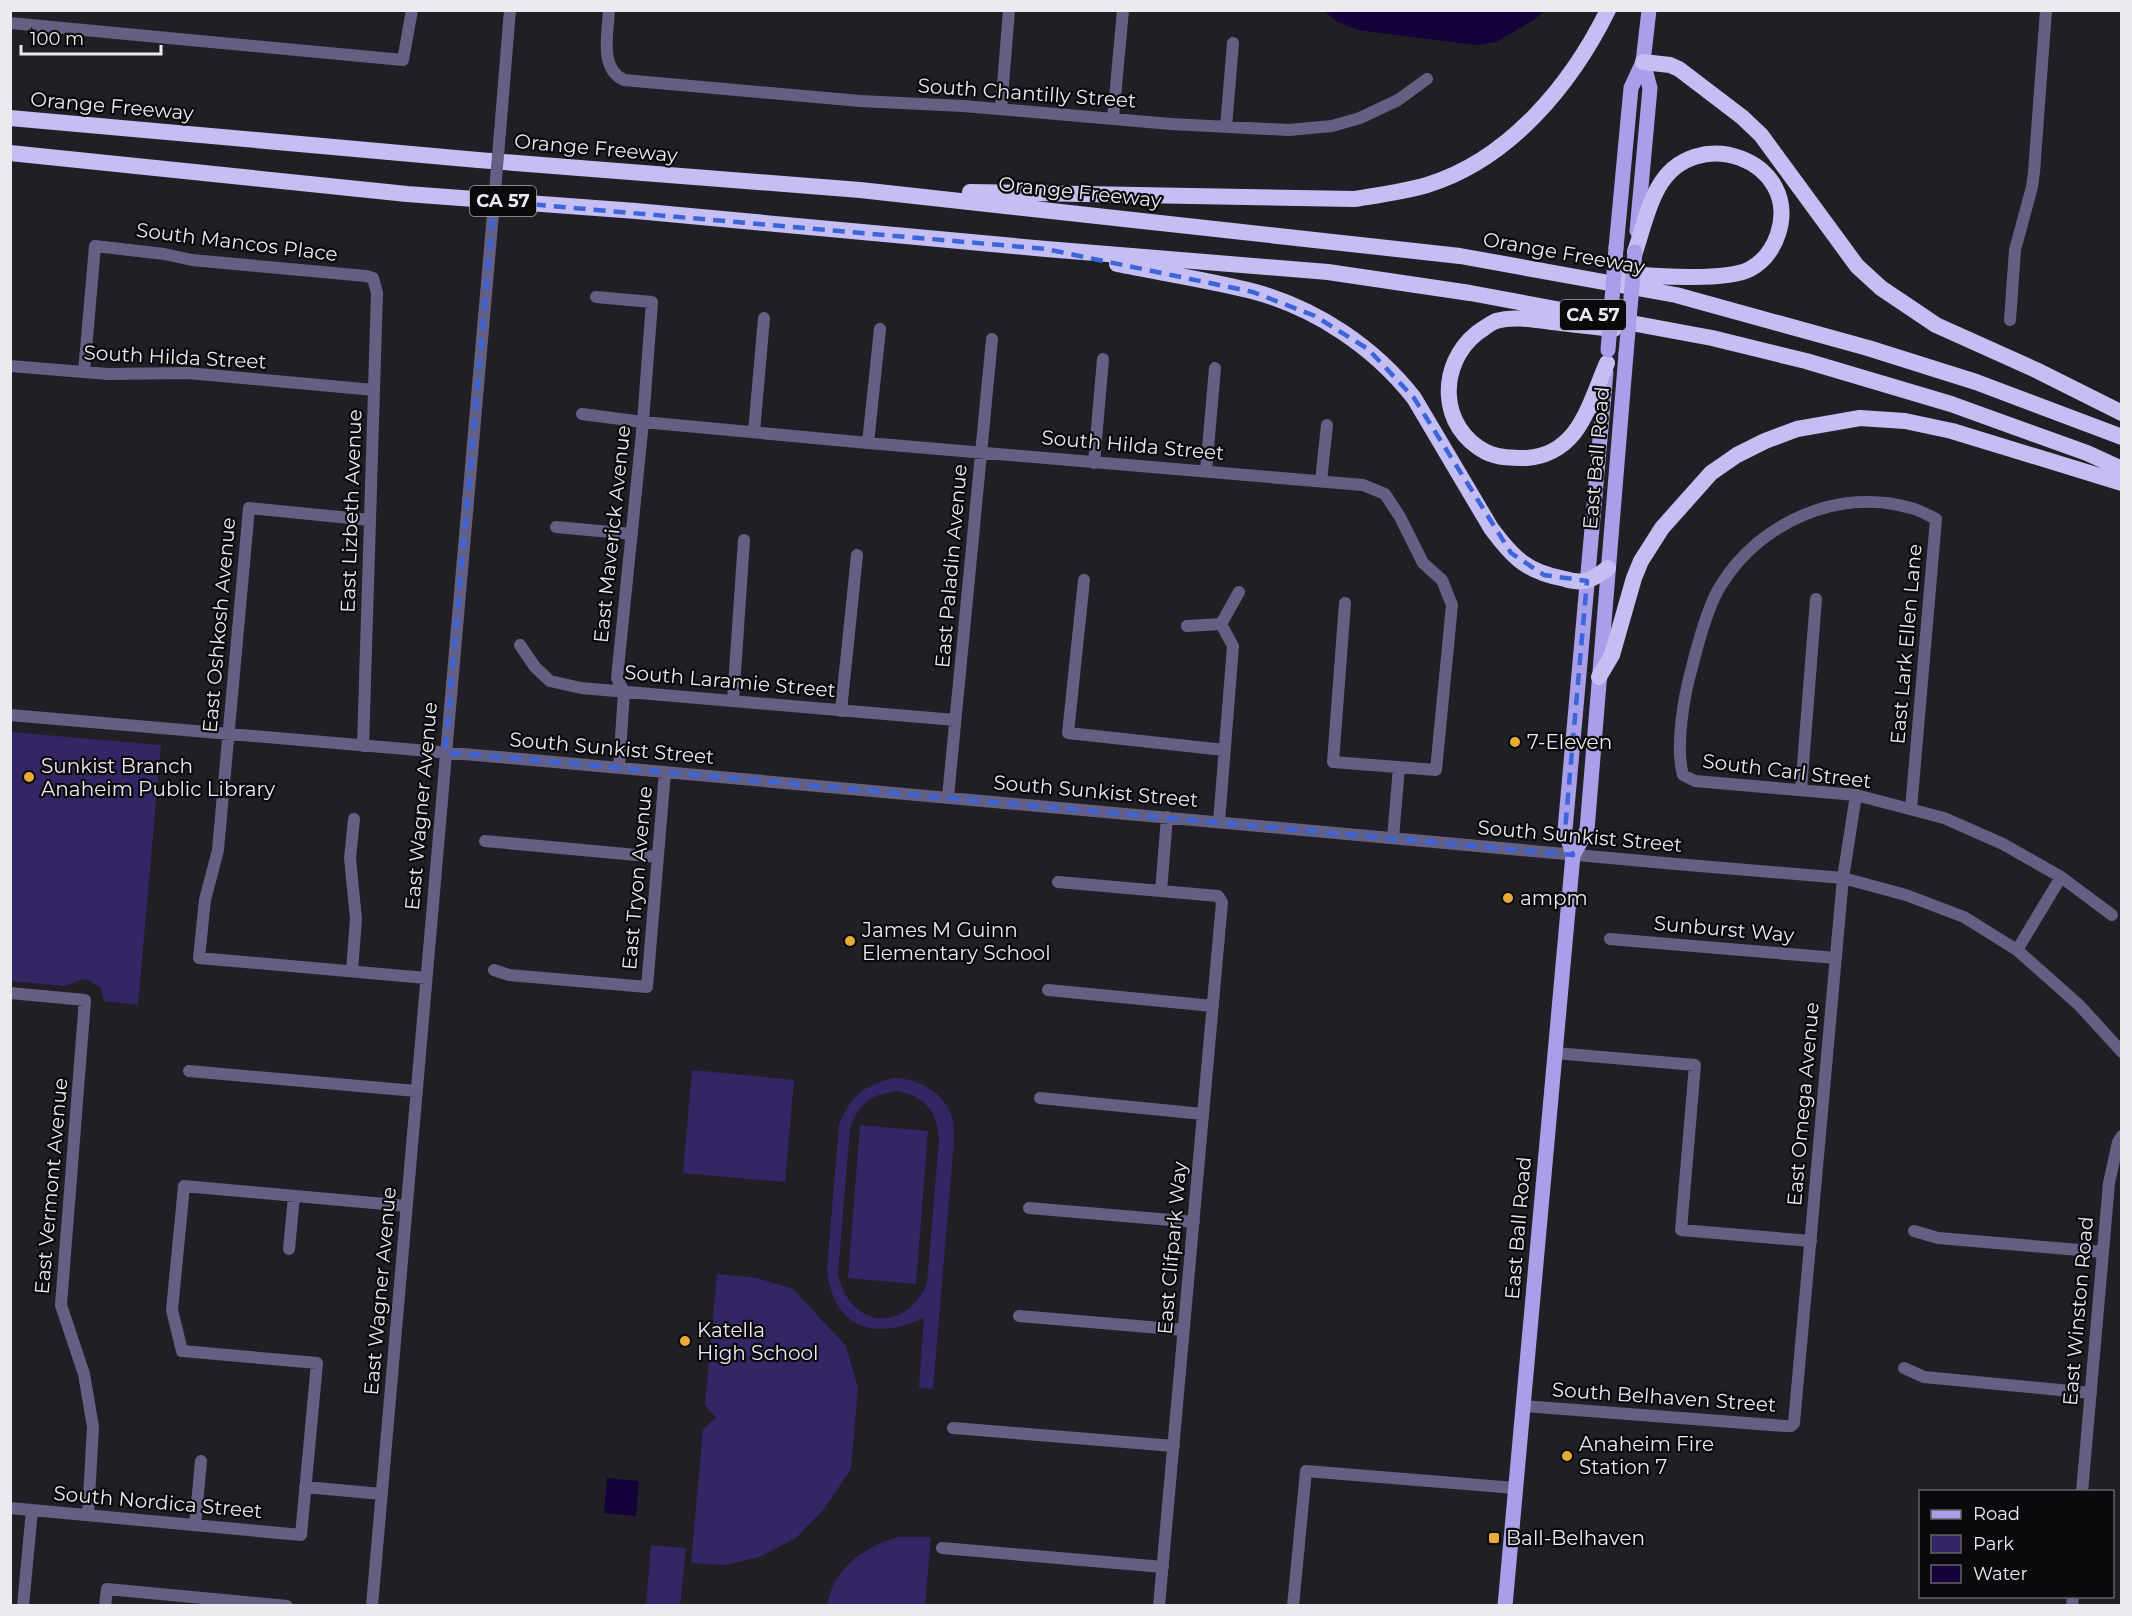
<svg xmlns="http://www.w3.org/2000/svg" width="2132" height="1616" font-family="Montserrat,sans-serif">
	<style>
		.green { fill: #342665; fill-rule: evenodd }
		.water { fill: #15023a }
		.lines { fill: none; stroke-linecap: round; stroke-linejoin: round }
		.minor { stroke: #636083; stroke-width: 12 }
		.major { stroke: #a89fe8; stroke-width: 15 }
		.highway { stroke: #c4bef3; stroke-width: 16 }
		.minor-bridge { stroke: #636083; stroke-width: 12 }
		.major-bridge { stroke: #a89fe8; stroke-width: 15 }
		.marked { fill: none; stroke: #3c65db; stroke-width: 4.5; stroke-dasharray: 12 8; stroke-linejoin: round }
		.poi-dot { fill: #e8ab37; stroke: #0a090c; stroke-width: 2 }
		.labels { text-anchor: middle; stroke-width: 4.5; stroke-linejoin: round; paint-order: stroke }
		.shield { fill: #0a090c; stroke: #a8a6aa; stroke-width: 1.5 }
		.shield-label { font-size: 18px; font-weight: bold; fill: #ebeaee }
		.street-label { font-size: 20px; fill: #ebeaee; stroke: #0a090c }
		.poi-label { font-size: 20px; fill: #ebeaee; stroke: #0a090c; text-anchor: start }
	</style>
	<rect width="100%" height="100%" fill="#201f25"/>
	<path class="green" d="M 10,732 L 161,745 L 138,1005 L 104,1001 L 101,988 L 90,981 L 83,979 L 65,986 L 11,981 Z
		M 692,1070 L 794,1080 L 785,1182 L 683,1173 Z
		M 893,1078 C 918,1078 944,1092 952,1117 C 954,1124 954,1134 954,1141 L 933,1389 L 919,1388 L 924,1318 C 874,1341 833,1329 827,1269 L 839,1125 C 851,1095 863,1086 893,1078 ZM 897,1091 C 925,1096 938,1112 939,1140 L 927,1283 C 906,1335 849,1328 838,1274 L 850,1128 C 860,1102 870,1095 897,1091 Z
		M 860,1125 L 928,1131 L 916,1284 L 848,1278 Z
		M 717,1274 L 757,1278 L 793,1289 L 846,1346 L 858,1388 L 851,1469 L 824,1509 L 796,1538 L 759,1557 L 725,1565 L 691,1563 L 703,1429 L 716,1418 L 705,1405 Z
		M 898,1537 L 931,1537 L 925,1605 L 827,1605 C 835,1567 862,1548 898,1537 Z
		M 651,1545 L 686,1548 L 680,1605 L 646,1605 Z"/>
	<path class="water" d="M 1324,11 L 1545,11 L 1532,21 L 1496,42 L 1475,45 L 1358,30 L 1338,22 Z
		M 607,1478 L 639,1481 L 636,1516 L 604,1513 Z"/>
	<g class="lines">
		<path class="minor" d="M 609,10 C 608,33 599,69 624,80 L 860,101 L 963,106 L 1171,124 L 1289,130 L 1332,126 L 1360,118 L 1398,100 L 1427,79
			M 10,23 L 403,60 L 412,10
			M 1001,109 L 1009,10
			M 1113,119 L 1123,10
			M 1226,127 L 1233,43
			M 500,132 L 510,10
			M 596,297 L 652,302 L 643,422 L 617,678 L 624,692 L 619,768
			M 2010,320 L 2015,250 L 2032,187 L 2034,172 L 2046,10
			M 10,366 L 108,374 L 188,373 L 374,390
			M 84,372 L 95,246 L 164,254 L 192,260 L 366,276 L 373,278 L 377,293 L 363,746
			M 582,414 L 643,422 L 868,443 L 1363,485 L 1385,494 L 1400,517 L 1423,563 L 1442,580 L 1452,605 L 1436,770 L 1333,762 L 1345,603
			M 754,432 L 764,318
			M 868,443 L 880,329
			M 1094,463 L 1103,359
			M 1206,471 L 1215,368
			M 1321,481 L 1327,425
			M 370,520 L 249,508 L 218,850 L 205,900 L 199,958 L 426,978
			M 556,527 L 632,534
			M 1084,580 L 1068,733 L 1224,750
			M 1187,626 L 1221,624 L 1239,592
			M 520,645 L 535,667 L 550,681 L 581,688 L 955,720
			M 733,701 L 744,540
			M 841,711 L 857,555
			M 10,715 L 510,758 L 1676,864 L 1843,878 L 1906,895 L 1964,917 L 2017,950 L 2079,1005 L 2122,1052
			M 1801,790 L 1816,599
			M 948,797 L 992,339
			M 1911,809 L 1936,519 C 1928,515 1919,510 1911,508 C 1839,487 1760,522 1721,585 C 1708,605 1698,643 1692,667 C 1684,696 1675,746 1683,775 L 1695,781 L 1856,795 L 1944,818 L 2003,844 L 2061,877 L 2112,915
			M 1219,822 L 1233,646 L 1221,624
			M 1393,838 L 1399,767
			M 485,841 L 658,857
			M 1058,882 L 1218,896 L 1222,902 L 1159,1606
			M 1161,891 L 1167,817
			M 1610,939 L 1836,958
			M 2017,950 L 2061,877
			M 494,970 L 509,975 L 647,987 L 665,772
			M 352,971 L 356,919 L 350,858 L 354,819
			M 1048,990 L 1213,1006
			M 10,993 L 85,1000 L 61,1305 L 84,1374 L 93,1427 L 88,1515
			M 1555,1053 L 1695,1065 L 1681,1230 L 1811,1241
			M 189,1071 L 416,1091
			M 1040,1098 L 1203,1114
			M 1029,1208 L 1194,1222
			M 1914,1231 L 1938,1238 L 2103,1252
			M 289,1249 L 294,1196
			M 1019,1316 L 1184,1330
			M 1904,1368 L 1924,1377 L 2091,1393
			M 1523,1406 L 1785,1426 L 1791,1426 L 1794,1423 L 1843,878 L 1856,795
			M 953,1428 L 1174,1446
			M 305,1487 L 382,1494
			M 2082,1492 L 2109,1183 L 2118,1142 L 2122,1136
			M 10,1508 L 301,1535 L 317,1363 L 182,1351 L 172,1310 L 184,1186 L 407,1206
			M 195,1525 L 201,1461
			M 942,1548 L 1163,1567
			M 23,1606 L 32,1510
			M 105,1606 L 107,1589 L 287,1606
			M 372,1606 L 492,225
			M 1293,1606 L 1306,1471 L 1515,1488
			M 2072,1606 L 2073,1596"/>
		<path class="major" d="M 1637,231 L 1650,88 L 1643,62
			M 1616,248 L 1631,88 L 1643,62 L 1649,10
			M 1573,855 L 1587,830 L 1626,354
			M 1505,1606 L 1573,855 L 1565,830 L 1606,372"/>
		<path class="highway" d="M 1643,62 L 1670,65 L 1679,69 L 1742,117 L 1761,135 L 1857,266 L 1881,288 L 1936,325 L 2036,370 L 2122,413
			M 10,118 L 478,160 L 860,190 L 1460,256 L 1676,295 L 1868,348 L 1976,382 L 2122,437
			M 10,153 L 407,194 L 636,211 L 1046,249 L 1328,272 L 1470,293 L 1712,338 L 1806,361 L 1951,404 L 2087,453 L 2122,469
			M 970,192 L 1354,199 C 1379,195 1403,192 1427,185 C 1509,160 1571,85 1608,10
			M 1117,264 C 1162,273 1208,280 1252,291 C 1316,308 1374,347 1414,398 L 1491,528 C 1513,558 1527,572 1565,579 C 1572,581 1581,583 1588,580 C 1595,578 1602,572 1608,568
			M 1619,273 C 1648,276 1726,282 1750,269 C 1763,262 1773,249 1778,234 C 1802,160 1694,121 1658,188 C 1647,207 1642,232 1635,252
			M 1607,363 C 1597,386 1589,413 1574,433 C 1562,448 1545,457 1527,458 C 1514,458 1498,458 1486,452 C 1439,428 1437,365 1477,333 C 1483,329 1489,324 1496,321 C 1516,315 1540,321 1560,323 C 1578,325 1596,327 1614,329
			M 1599,677 L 1612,655 L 1634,578 L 1641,561 L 1662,528 L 1711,473 L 1737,455 L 1765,441 L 1797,429 L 1860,418 L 1905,421 L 1952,431 L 2122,483"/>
		<path class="minor-bridge" d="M 492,225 L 500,132"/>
		<path class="major-bridge" d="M 1608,350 L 1616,248
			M 1626,354 L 1635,252"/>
	</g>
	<path class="marked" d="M 494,201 L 1046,249 L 1253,292 L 1315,316 L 1368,349 L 1414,398 L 1511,553 L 1544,575 L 1587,581 L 1565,830 L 1573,855 L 445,752 Z"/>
	<g class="poi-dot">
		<circle cx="1515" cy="742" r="6"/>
		<circle cx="29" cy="777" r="6"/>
		<circle cx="1508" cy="898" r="6"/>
		<circle cx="850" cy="941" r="6"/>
		<circle cx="685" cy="1341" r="6"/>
		<circle cx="1567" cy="1456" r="6"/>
		<rect x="1488" y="1532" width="12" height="12" rx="3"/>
	</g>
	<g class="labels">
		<g class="shield">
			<rect x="470" y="186" width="66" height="30" rx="4.5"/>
			<rect x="1560" y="300" width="66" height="30" rx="4.5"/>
		</g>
		<g class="shield-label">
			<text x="503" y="207">CA 57</text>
			<text x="1593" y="321">CA 57</text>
		</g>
		<g class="street-label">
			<text transform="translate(1027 93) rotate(4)" y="7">South Chantilly Street</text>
			<text transform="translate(112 106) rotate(5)" y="7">Orange Freeway</text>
			<text transform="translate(596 148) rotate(5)" y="7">Orange Freeway</text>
			<text transform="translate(1080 192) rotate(6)" y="7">Orange Freeway</text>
			<text transform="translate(237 242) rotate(7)" y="7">South Mancos Place</text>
			<text transform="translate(1564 253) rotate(10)" y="7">Orange Freeway</text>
			<text transform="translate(175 357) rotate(3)" y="7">South Hilda Street</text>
			<text transform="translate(1133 445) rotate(5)" y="7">South Hilda Street</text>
			<text transform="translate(1596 458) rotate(-85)" y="7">East Ball Road</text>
			<text transform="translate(351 511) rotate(-88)" y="7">East Lizbeth Avenue</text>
			<text transform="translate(612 534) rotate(-84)" y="7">East Maverick Avenue</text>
			<text transform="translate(951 566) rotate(-85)" y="7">East Paladin Avenue</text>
			<text transform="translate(219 625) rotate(-85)" y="7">East Oshkosh Avenue</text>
			<text transform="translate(1906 644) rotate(-85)" y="7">East Lark Ellen Lane</text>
			<text transform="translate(730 681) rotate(5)" y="7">South Laramie Street</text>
			<text transform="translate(612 748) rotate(5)" y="7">South Sunkist Street</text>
			<text transform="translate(1787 771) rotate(7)" y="7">South Carl Street</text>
			<text transform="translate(1096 791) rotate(5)" y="7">South Sunkist Street</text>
			<text transform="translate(421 806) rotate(-85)" y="7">East Wagner Avenue</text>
			<text transform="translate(1580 836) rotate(5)" y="7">South Sunkist Street</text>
			<text transform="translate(637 878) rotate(-85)" y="7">East Tryon Avenue</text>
			<text transform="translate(1724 929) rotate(5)" y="7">Sunburst Way</text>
			<text transform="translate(1803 1104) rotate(-85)" y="7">East Omega Avenue</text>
			<text transform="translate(51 1186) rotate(-85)" y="7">East Vermont Avenue</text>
			<text transform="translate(1518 1228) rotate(-85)" y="7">East Ball Road</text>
			<text transform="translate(1172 1248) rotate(-85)" y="7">East Clifpark Way</text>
			<text transform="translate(380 1291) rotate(-85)" y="7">East Wagner Avenue</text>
			<text transform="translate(2078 1311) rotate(-85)" y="7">East Winston Road</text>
			<text transform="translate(1664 1397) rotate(4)" y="7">South Belhaven Street</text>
			<text transform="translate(158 1502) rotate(5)" y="7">South Nordica Street</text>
		</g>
		<g class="poi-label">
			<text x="1527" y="749">7-Eleven</text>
			<text x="41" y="773">Sunkist Branch<tspan x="41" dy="23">Anaheim Public Library</tspan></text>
			<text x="1520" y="905">ampm</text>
			<text x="862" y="937">James M Guinn<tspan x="862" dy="23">Elementary School</tspan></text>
			<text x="697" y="1337">Katella<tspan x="697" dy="23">High School</tspan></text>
			<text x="1579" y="1451">Anaheim Fire<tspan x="1579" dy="23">Station 7</tspan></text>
			<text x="1506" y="1545">Ball-Belhaven</text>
		</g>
	</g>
	<rect width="2132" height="1616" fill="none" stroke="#ebeaee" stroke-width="24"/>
	<rect x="1919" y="1490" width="195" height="108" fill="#0a090c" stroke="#646366" stroke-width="1.5"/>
	<rect x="1931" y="1510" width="30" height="9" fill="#a89fe8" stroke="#646366" stroke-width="1.5"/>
	<text x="1973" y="1520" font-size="18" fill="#ebeaee">Road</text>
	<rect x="1931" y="1535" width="30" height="18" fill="#342665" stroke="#646366" stroke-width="1.5"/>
	<text x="1973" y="1550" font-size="18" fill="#ebeaee">Park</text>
	<rect x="1931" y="1565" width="30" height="18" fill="#15023a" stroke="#646366" stroke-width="1.5"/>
	<text x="1973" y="1580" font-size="18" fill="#ebeaee">Water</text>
	<path d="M21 45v9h140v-9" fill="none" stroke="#ebeaee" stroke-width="3"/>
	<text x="30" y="45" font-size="18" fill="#ebeaee" stroke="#0a090c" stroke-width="4.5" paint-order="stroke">100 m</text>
</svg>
